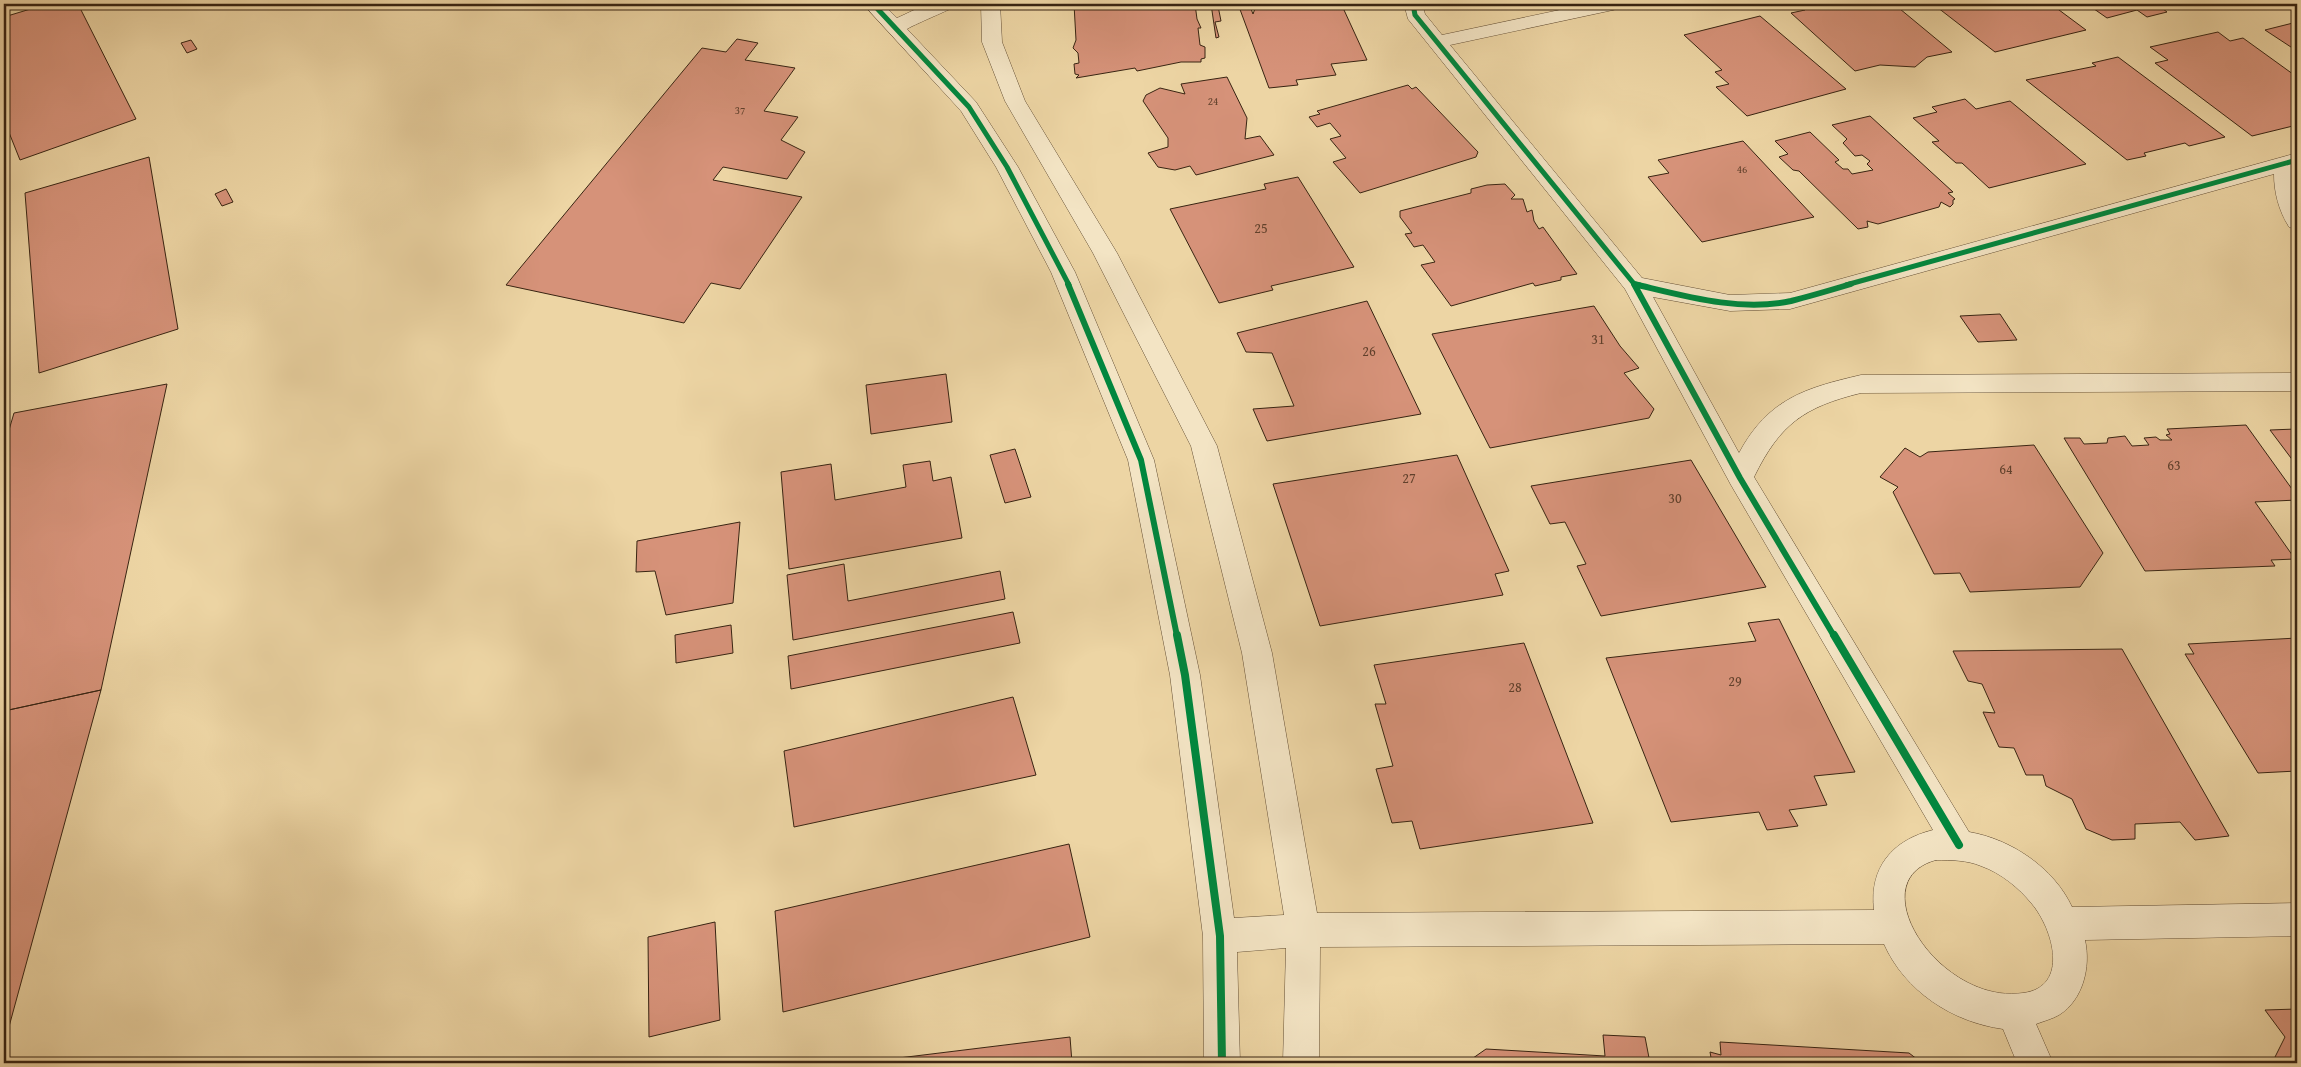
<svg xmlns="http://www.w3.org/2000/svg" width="2301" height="1067" font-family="'Gentium Book Plus',serif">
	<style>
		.building { fill: #d69279; stroke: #382412 }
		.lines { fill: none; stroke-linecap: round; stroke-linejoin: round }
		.minor-casing { stroke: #655036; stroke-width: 1 }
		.minor { fill: #f3e4c4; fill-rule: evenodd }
		.cycleway-far2-casing { stroke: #f3e4c4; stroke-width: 8 }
		.cycleway-far1-casing { stroke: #f3e4c4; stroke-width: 9 }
		.cycleway-casing { stroke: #f3e4c4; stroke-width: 11 }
		.cycleway-far2 { stroke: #00873e; stroke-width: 5 }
		.cycleway-far1 { stroke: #00873e; stroke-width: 6 }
		.cycleway { stroke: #00873e; stroke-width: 8 }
		.labels { text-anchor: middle; stroke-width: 4; stroke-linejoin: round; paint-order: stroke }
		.far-number-label { font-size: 11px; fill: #60402c }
		.number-label { font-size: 14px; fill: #60402c }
	</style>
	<rect width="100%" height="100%" fill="#edd5a4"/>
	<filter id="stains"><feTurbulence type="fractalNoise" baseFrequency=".004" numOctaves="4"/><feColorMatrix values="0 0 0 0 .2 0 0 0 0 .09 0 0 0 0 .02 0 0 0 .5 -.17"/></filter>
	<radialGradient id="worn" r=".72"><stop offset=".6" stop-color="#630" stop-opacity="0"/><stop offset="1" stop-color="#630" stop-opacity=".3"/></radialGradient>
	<path class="building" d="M 47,4 L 78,4 L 136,119 L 20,160 L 4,120 L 4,17 Z
		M 1074,4 L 1195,4 L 1197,19 L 1201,28 L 1198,28 L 1200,45 L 1205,47 L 1205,58 L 1201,59 L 1201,62 L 1181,62 L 1137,71 L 1135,68 L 1076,78 L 1079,75 L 1075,74 L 1074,64 L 1079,63 L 1078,53 L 1073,48 L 1076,40 Z
		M 1211,4 L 1219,4 L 1214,5 L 1215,8 L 1218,6 L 1221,21 L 1215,22 L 1219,37 L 1216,38 Z
		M 1238,4 L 1249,4 L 1253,14 L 1256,6 L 1355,4 L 1353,7 L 1345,6 L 1344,10 L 1367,60 L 1331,64 L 1336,75 L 1296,80 L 1298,85 L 1269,88 Z
		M 1894,4 L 1952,52 L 1927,57 L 1915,67 L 1880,65 L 1855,71 L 1791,13 L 1805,10 L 1799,5 L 1803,4 Z
		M 1933,4 L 2051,4 L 2086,30 L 1995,52 Z
		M 2087,4 L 2165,4 L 2158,5 L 2167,12 L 2147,17 L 2137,10 L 2107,18 Z
		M 1760,16 L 1846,89 L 1747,116 L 1716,87 L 1729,84 L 1715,72 L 1722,70 L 1684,35 Z
		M 2297,22 L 2297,51 L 2265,30 Z
		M 2218,32 L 2230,41 L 2243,38 L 2297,77 L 2297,125 L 2252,136 L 2155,63 L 2168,60 L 2150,47 Z
		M 737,39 L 758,43 L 745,60 L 795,68 L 764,111 L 798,117 L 781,140 L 805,152 L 787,179 L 723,167 L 713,180 L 802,197 L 740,289 L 711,283 L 684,323 L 506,285 L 702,48 L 726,52 Z
		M 191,40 L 197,49 L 187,53 L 181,43 Z
		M 2118,57 L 2225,137 L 2189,146 L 2185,143 L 2144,153 L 2146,156 L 2127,160 L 2026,80 L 2096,66 L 2092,63 Z
		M 1227,77 L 1247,118 L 1245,139 L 1260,136 L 1274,155 L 1196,175 L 1190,166 L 1175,170 L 1158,167 L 1148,153 L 1168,147 L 1168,138 L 1143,101 L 1146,95 L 1160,88 L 1185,94 L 1181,84 Z
		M 1408,85 L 1412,89 L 1416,87 L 1478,152 L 1476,157 L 1360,193 L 1333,162 L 1346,158 L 1330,139 L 1341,136 L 1330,123 L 1317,127 L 1309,117 L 1320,114 L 1317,111 Z
		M 1965,99 L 1976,109 L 2010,101 L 2086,164 L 1989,188 L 1962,163 L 1956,163 L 1932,142 L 1939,141 L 1913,118 L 1937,112 L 1932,107 Z
		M 1870,116 L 1953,192 L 1948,193 L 1955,199 L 1953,200 L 1953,204 L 1950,207 L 1941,202 L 1939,207 L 1878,224 L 1867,221 L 1868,227 L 1858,229 L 1799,171 L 1793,170 L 1779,157 L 1788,154 L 1775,141 L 1810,132 L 1839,160 L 1835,162 L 1843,169 L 1848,169 L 1852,174 L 1873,170 L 1867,164 L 1870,161 L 1862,155 L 1855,156 L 1843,143 L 1847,139 L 1832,125 Z
		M 1743,141 L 1814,217 L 1702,242 L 1648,177 L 1669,173 L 1658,160 Z
		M 149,157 L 178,329 L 39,373 L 25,193 Z
		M 1298,177 L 1354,267 L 1271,286 L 1273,290 L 1219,303 L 1170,209 L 1266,189 L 1264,184 Z
		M 1505,184 L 1515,195 L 1511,199 L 1523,199 L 1527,212 L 1532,210 L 1534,221 L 1539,229 L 1543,227 L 1577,274 L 1561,277 L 1561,280 L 1535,286 L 1533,283 L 1451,306 L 1421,265 L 1435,262 L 1423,245 L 1414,247 L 1405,234 L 1412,233 L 1400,217 L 1400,211 L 1471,193 L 1471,189 L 1487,185 Z
		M 226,189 L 233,202 L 222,206 L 215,194 Z
		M 1367,301 L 1421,414 L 1267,441 L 1253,409 L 1294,406 L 1272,353 L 1246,352 L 1237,333 Z
		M 1594,306 L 1620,346 L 1639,368 L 1624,373 L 1654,409 L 1649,418 L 1490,448 L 1432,334 Z
		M 2000,314 L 2017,340 L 1978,342 L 1960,316 Z
		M 946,374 L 952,422 L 871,434 L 866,385 Z
		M 167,384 L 101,690 L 4,711 L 4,447 L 14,413 Z
		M 2246,425 L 2297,496 L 2297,500 L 2255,502 L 2295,559 L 2271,560 L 2275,566 L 2145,571 L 2064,438 L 2080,438 L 2084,444 L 2107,443 L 2108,438 L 2125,436 L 2132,446 L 2149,445 L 2144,438 L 2156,437 L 2160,440 L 2172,440 L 2166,435 L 2170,434 L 2167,429 Z
		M 2296,429 L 2297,431 L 2297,466 L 2270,430 Z
		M 2034,445 L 2103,553 L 2080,587 L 1970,592 L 1960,573 L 1934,574 L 1893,492 L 1898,487 L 1880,477 L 1905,448 L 1920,457 L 1928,452 Z
		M 1015,449 L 1031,497 L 1005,503 L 990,455 Z
		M 1457,455 L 1509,571 L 1495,574 L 1503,595 L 1320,626 L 1273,484 Z
		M 1691,460 L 1766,587 L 1601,616 L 1577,566 L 1586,564 L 1565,522 L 1550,524 L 1531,486 Z
		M 930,461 L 933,481 L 951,477 L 962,538 L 789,569 L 781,472 L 831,464 L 835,500 L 906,487 L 903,465 Z
		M 740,522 L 733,603 L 666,615 L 655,571 L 636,572 L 637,541 Z
		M 844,564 L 848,601 L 1000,571 L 1005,599 L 793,640 L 787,575 Z
		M 1013,612 L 1020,643 L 791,689 L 788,656 Z
		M 1779,619 L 1855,772 L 1814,776 L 1827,805 L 1789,810 L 1798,826 L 1767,830 L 1759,812 L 1671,822 L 1606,658 L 1756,641 L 1748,623 Z
		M 731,625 L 733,653 L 676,663 L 675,635 Z
		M 2297,638 L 2297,771 L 2258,773 L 2185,654 L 2194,654 L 2188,644 Z
		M 1524,643 L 1593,823 L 1420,849 L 1412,821 L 1392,823 L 1376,769 L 1393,766 L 1375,704 L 1386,704 L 1374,665 Z
		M 2122,649 L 2229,836 L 2195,840 L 2180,822 L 2135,824 L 2135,839 L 2112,840 L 2086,829 L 2072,799 L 2046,786 L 2043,775 L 2026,775 L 2014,748 L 1999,747 L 1983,712 L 1995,713 L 1982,684 L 1968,681 L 1953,651 Z
		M 101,690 L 4,1045 L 4,711 Z
		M 1013,697 L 1036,775 L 794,827 L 784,751 Z
		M 1069,844 L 1090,937 L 783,1012 L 775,911 Z
		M 715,922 L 720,1020 L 649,1037 L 648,937 Z
		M 2297,1009 L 2297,1063 L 2272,1063 L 2285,1037 L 2265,1010 Z
		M 1603,1035 L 1645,1037 L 1650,1063 L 1466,1063 L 1486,1049 L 1605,1056 Z
		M 1070,1037 L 1072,1063 L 858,1063 Z
		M 1720,1042 L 1909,1053 L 1922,1063 L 1712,1063 L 1710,1052 L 1721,1055 Z"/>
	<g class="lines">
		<defs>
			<path id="minor" d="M 863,4 L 883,4 L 897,18 L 927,4 L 959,4 C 957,7 917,23 907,29 L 976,102 L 1018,167 L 1075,272 L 1154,460 L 1200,675 L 1234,918 L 1284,915 L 1242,653 L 1191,446 L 1093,253 L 1005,101 L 982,42 L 981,4 L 1000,4 L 1002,42 L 1025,101 L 1117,253 L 1217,446 L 1272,653 L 1317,913 L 1874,910 C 1869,868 1892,840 1933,830 L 1731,485 L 1625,289 L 1408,19 L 1404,4 L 1422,4 L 1425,14 L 1442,35 L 1588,4 L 1622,4 L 1620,8 L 1613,10 L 1450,45 L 1642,278 L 1730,295 L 1790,293 L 2297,153 L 2297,230 L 2289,227 C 2279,211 2274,193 2274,174 L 1790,309 L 1730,311 L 1653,297 L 1739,453 C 1768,399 1805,388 1861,375 L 2297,373 L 2297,391 L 1861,393 C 1804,407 1780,424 1754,477 L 1969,832 C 2011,839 2054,868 2072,907 L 2297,903 L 2297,936 L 2085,940 C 2091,967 2083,1000 2059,1015 C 2052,1019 2044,1021 2036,1024 L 2053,1063 L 2017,1063 L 2003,1029 C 1952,1022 1905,991 1884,944 L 1320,947 L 1319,1063 L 1283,1063 L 1286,948 L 1237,952 L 1240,1063 L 1204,1063 L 1203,936 L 1170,675 L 1128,460 L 1051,272 L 996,167 L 961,111 ZM 1936,860 C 1951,860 1967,860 1981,866 C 2001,873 2019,888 2032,904 C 2053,929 2070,987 2023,993 C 1940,1005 1858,881 1936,860 Z"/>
		</defs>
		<use href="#minor" class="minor-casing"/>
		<use href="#minor" class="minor"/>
		<defs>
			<path id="cycleway-far2" d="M 873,4 L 969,107 L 1007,167 L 1069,285
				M 1413,4 L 1415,15 L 1635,285
				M 1634,284 L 1640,285
				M 1846,285 L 2297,160"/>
			<path id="cycleway-far1" d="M 1068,284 L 1141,460 L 1177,636
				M 1634,284 L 1740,478 L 1834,636
				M 1634,284 C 1685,296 1739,312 1791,301 C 1811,296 1831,290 1851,284"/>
			<path id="cycleway" d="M 1177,635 L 1185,675 L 1220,936 L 1222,1063
				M 1834,635 L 1959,845"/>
		</defs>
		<use href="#cycleway-far2" class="cycleway-far2-casing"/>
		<use href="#cycleway-far1" class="cycleway-far1-casing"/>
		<use href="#cycleway" class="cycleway-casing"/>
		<use href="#cycleway-far2" class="cycleway-far2"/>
		<use href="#cycleway-far1" class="cycleway-far1"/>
		<use href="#cycleway" class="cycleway"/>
	</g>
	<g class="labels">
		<g class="far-number-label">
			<text x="1213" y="105">24</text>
			<text x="740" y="114">37</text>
			<text x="1742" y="173">46</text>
		</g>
		<g class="number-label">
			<text x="1261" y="233">25</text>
			<text x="1598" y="344">31</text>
			<text x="1369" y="356">26</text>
			<text x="2174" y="470">63</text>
			<text x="2006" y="474">64</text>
			<text x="1409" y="483">27</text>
			<text x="1675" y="503">30</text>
			<text x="1735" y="686">29</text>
			<text x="1515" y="692">28</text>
		</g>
	</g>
	<rect width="2301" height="1067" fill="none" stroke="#edd5a4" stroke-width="20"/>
	<rect x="5" y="5" width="2291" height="1057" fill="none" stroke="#382412" stroke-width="2.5"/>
	<rect x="10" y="10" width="2281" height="1047" fill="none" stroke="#382412"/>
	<rect width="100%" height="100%" filter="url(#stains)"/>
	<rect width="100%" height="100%" fill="url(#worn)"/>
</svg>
